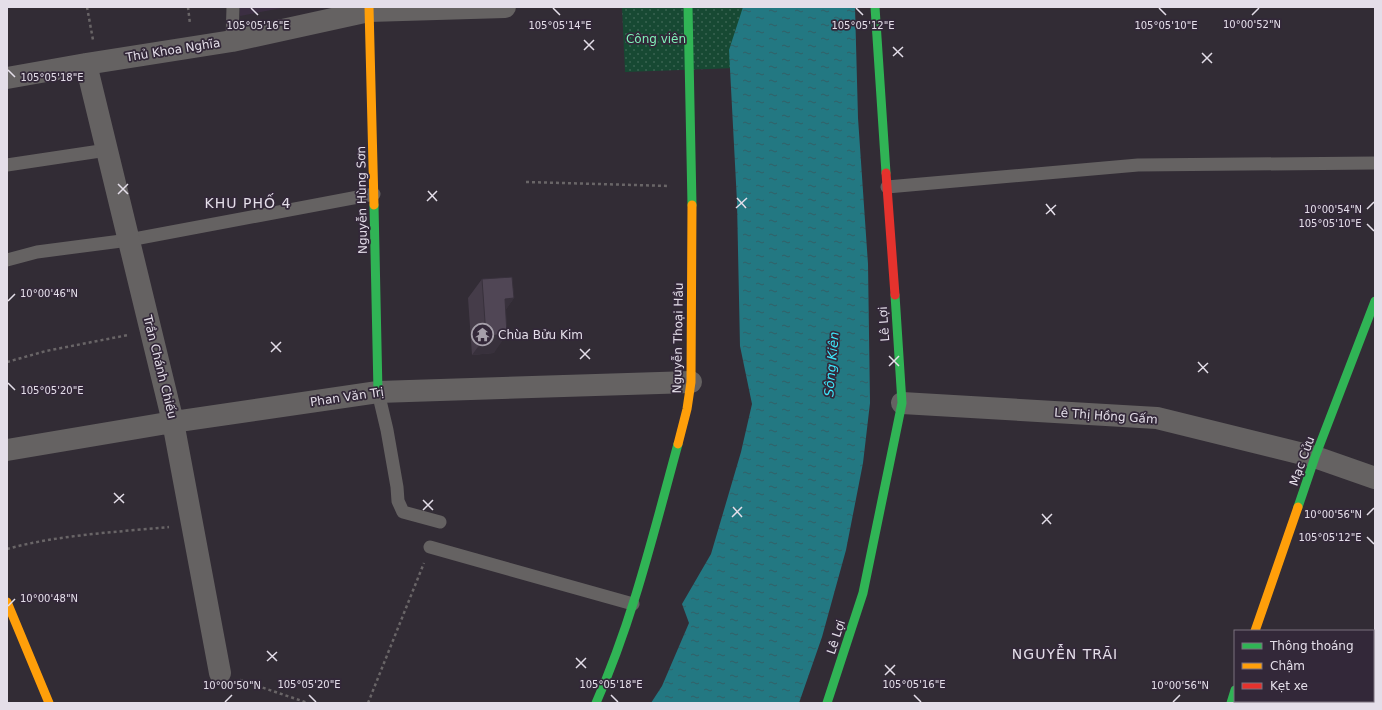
<svg xmlns="http://www.w3.org/2000/svg" width="1382" height="710" font-family="'DejaVu Sans',sans-serif">
	<style>
		.built { fill: #3b2e42 }
		.grass { fill: url(#grass-dots) }
		.water { fill: url(#water-ripples) }
		.lines { fill: none; stroke-linecap: round; stroke-linejoin: round }
		.path { stroke: #696567; stroke-width: 2.5; stroke-dasharray: 3 3; stroke-linecap: butt }
		.lane { stroke: #656262; stroke-width: 13 }
		.street { stroke: #656262; stroke-width: 22 }
		.fast { stroke: #30b455; stroke-width: 9 }
		.slow { stroke: #ff9f0a; stroke-width: 9 }
		.jam { stroke: #e5322d; stroke-width: 9 }
		.wall { fill: #453c49 }
		.shaded-wall { fill: #38313c }
		.building { fill: #504655; stroke: #38313c }
		.ticks { fill: none; stroke: #e4dee9; stroke-width: 1.5 }
		.labels { text-anchor: middle; stroke-width: 3.5; stroke-linejoin: round; paint-order: stroke }
		.park-label { font-size: 12px; fill: #7ff3b9; stroke: #332839 }
		.street-label { font-size: 12px; fill: #e4dee9; stroke: #332839 }
		.poi-label { font-size: 12px; fill: #e4dee9; stroke: #332839; text-anchor: start }
		.water-label { font-size: 13px; font-style: italic; fill: #3de8fc; stroke: #332839 }
		.quarter-label { font-size: 14px; letter-spacing: 1px; fill: #e4dee9; stroke: #332839 }
		.ticks-label { font-size: 10px; text-anchor: middle; fill: #e4dee9; stroke: #332839; stroke-width: 3.5; stroke-linejoin: round; paint-order: stroke }
	</style>
	<defs>
		<pattern id="grass-dots" width="8" height="8" patternUnits="userSpaceOnUse"><rect width="8" height="8" fill="#174933"/><path d="M2 2h.1M6 6h.1" fill="none" stroke="#396351" stroke-width="1.8" stroke-linecap="round"/></pattern>
		<pattern id="water-ripples" width="26" height="14" patternUnits="userSpaceOnUse"><rect width="26" height="14" fill="#237882"/><path d="M2 4q2-2 4 0t4 0M15 11q2-2 4 0t4 0" fill="none" stroke="#326067"/></pattern>
	</defs>
	<rect width="100%" height="100%" fill="#322c35"/>
	<path class="built" d="M 240,7 L 287,7 L 240,16 Z"/>
	<path class="grass" d="M 622,7 L 766,7 L 764,67 L 625,72 Z"/>
	<path class="water" d="M 743,7 L 855,7 L 858,118 L 868,264 L 870,403 L 863,463 L 846,550 L 822,637 L 799,703 L 651,703 L 662,686 L 689,623 L 682,604 L 711,554 L 741,452 L 752,404 L 740,346 L 737,202 L 729,50 Z"/>
	<g class="lines">
		<path class="path" d="M 87,7 L 93,40
			M 188,7 L 190,24
			M 526,182 L 670,186
			M 7,362 L 46,351 L 128,335
			M 7,549 C 57,535 117,532 169,527
			M 240,680 L 308,703
			M 368,703 L 424,563"/>
		<path class="lane" d="M 232,41 L 233,7
			M 7,165 L 107,150
			M 887,187 L 1138,165 L 1375,163
			M 7,260 L 37,252 L 129,240 L 374,194
			M 378,392 L 387,430 L 397,487 L 398,501 L 403,512 L 440,522
			M 430,547 L 633,604"/>
		<path class="street" d="M 86,64 L 173,422 L 220,673
			M 7,78 L 86,64 L 232,41 L 369,11 L 505,7
			M 902,403 L 1157,418 L 1315,457 L 1375,478
			M 7,450 L 173,422 L 378,392 L 691,382"/>
		<path class="fast" d="M 688,7 L 692,205
			M 875,7 L 886,173
			M 374,205 L 378,392
			M 1298,507 L 1315,457 L 1375,301
			M 596,703 C 633,620 654,531 678,444
			M 827,703 L 863,593 L 902,403 L 895,295
			M 1231,703 L 1235,690"/>
		<path class="slow" d="M 369,7 L 374,205
			M 678,444 L 687,409 L 691,382 L 692,205
			M 7,602 L 49,703
			M 1255,631 L 1298,507"/>
		<path class="jam" d="M 886,173 L 895,295"/>
	</g>
	<path class="wall" d="M 482,279 L 514,298 L 506,309 L 494,353 L 472,355 L 468,298 Z"/>
	<path class="shaded-wall" d="M 514,298 L 501,317 L 505,299 Z
		M 507,334 L 494,353 L 472,355 L 486,336 Z"/>
	<path class="building" d="M 512,277 L 514,298 L 505,299 L 507,334 L 486,336 L 482,279 Z"/>
	<path class="ticks" d="M 251,8 L 258,15M 553,8 L 560,15M 856,8 L 863,15M 1159,8 L 1166,15M 1252,15 L 1259,8M 584,40 L 594,50M 893,47 L 903,57M 584,50 L 594,40M 1202,53 L 1212,63M 893,56 L 903,47M 1202,63 L 1212,53M 8,70 L 15,77M 118,184 L 128,194M 428,191 L 437,201M 118,194 L 128,184M 737,198 L 746,208M 427,201 L 437,191M 1046,204 L 1055,215M 736,208 L 747,198M 1367,209 L 1374,202M 1046,214 L 1056,205M 1367,224 L 1374,231M 8,301 L 15,294M 271,342 L 281,352M 580,349 L 590,359M 271,352 L 281,342M 889,356 L 899,366M 580,359 L 590,349M 1198,362 L 1208,373M 889,366 L 899,356M 1198,372 L 1208,363M 8,383 L 15,390M 114,493 L 124,503M 423,500 L 433,510M 114,503 L 124,494M 733,507 L 742,517M 423,510 L 433,500M 1042,514 L 1051,524M 1367,515 L 1374,508M 732,517 L 742,507M 1042,524 L 1052,514M 1367,537 L 1374,544M 8,606 L 15,599M 267,651 L 277,661M 576,658 L 586,668M 267,661 L 277,652M 885,665 L 895,675M 576,668 L 586,658M 885,675 L 895,665M 309,695 L 316,702M 611,695 L 618,702M 914,695 L 921,702M 225,702 L 232,695M 1173,702 L 1180,695"/>
	<defs>
		<symbol id="temple-ring" viewBox="-11 -11 22 22"><circle r="9.5" fill="#332839" stroke="#a6a0aa" stroke-width="1.5"/><path d="M0-6L5-2H3V0L6.5 2.5H4V6H1.5V3h-3V6H-4V2.5H-6.5L-3 0V-2H-5Z" fill="#a6a0aa"/></symbol>
	</defs>
	<g fill-rule="evenodd">
		<use href="#temple-ring" x="470" y="322" width="25" height="25"/>
	</g>
	<g class="labels">
		<g class="park-label">
			<text x="656" y="43">Công viên</text>
		</g>
		<g class="street-label">
			<text transform="translate(173 50) rotate(-9)" y="4">Thủ Khoa Nghĩa</text>
			<text transform="translate(362 200) rotate(-91)" y="4">Nguyễn Hùng Sơn</text>
			<text transform="translate(884 324) rotate(-94)" y="4">Lê Lợi</text>
			<text transform="translate(678 338) rotate(-89)" y="4">Nguyễn Thoại Hầu</text>
			<text transform="translate(160 367) rotate(76)" y="4">Trần Chánh Chiếu</text>
			<text transform="translate(347 397) rotate(-8)" y="4">Phan Văn Trị</text>
			<text transform="translate(1106 416) rotate(4)" y="4">Lê Thị Hồng Gấm</text>
			<text transform="translate(1302 461) rotate(-70)" y="4">Mạc Cửu</text>
			<text transform="translate(836 637) rotate(-72)" y="4">Lê Lợi</text>
		</g>
		<g class="poi-label">
			<text x="498" y="339">Chùa Bửu Kim</text>
		</g>
		<g class="water-label">
			<text transform="translate(831 364) rotate(-85)" y="5">Sông Kiên</text>
		</g>
		<g class="quarter-label">
			<text x="248" y="208">KHU PHỐ 4</text>
			<text x="1065" y="659">NGUYỄN TRÃI</text>
		</g>
	</g>
	<g class="ticks-label">
		<text x="1252" y="28">10°00'52"N</text>
		<text x="258" y="29">105°05'16"E</text>
		<text x="560" y="29">105°05'14"E</text>
		<text x="863" y="29">105°05'12"E</text>
		<text x="1166" y="29">105°05'10"E</text>
		<text x="52" y="81">105°05'18"E</text>
		<text x="1333" y="213">10°00'54"N</text>
		<text x="1330" y="227">105°05'10"E</text>
		<text x="49" y="297">10°00'46"N</text>
		<text x="52" y="394">105°05'20"E</text>
		<text x="1333" y="518">10°00'56"N</text>
		<text x="1330" y="541">105°05'12"E</text>
		<text x="49" y="602">10°00'48"N</text>
		<text x="309" y="688">105°05'20"E</text>
		<text x="611" y="688">105°05'18"E</text>
		<text x="914" y="688">105°05'16"E</text>
		<text x="232" y="689">10°00'50"N</text>
		<text x="1180" y="689">10°00'56"N</text>
	</g>
	<rect width="1382" height="710" fill="none" stroke="#e4dee9" stroke-width="16"/>
	<rect x="1234" y="630" width="140" height="72" fill="#332839" stroke="#7a717f"/>
	<rect x="1242" y="643" width="20" height="6" fill="#30b455" stroke="#7a717f"/>
	<text x="1270" y="650" font-size="12" fill="#e4dee9">Thông thoáng</text>
	<rect x="1242" y="663" width="20" height="6" fill="#ff9f0a" stroke="#7a717f"/>
	<text x="1270" y="670" font-size="12" fill="#e4dee9">Chậm</text>
	<rect x="1242" y="683" width="20" height="6" fill="#e5322d" stroke="#7a717f"/>
	<text x="1270" y="690" font-size="12" fill="#e4dee9">Kẹt xe</text>
</svg>
